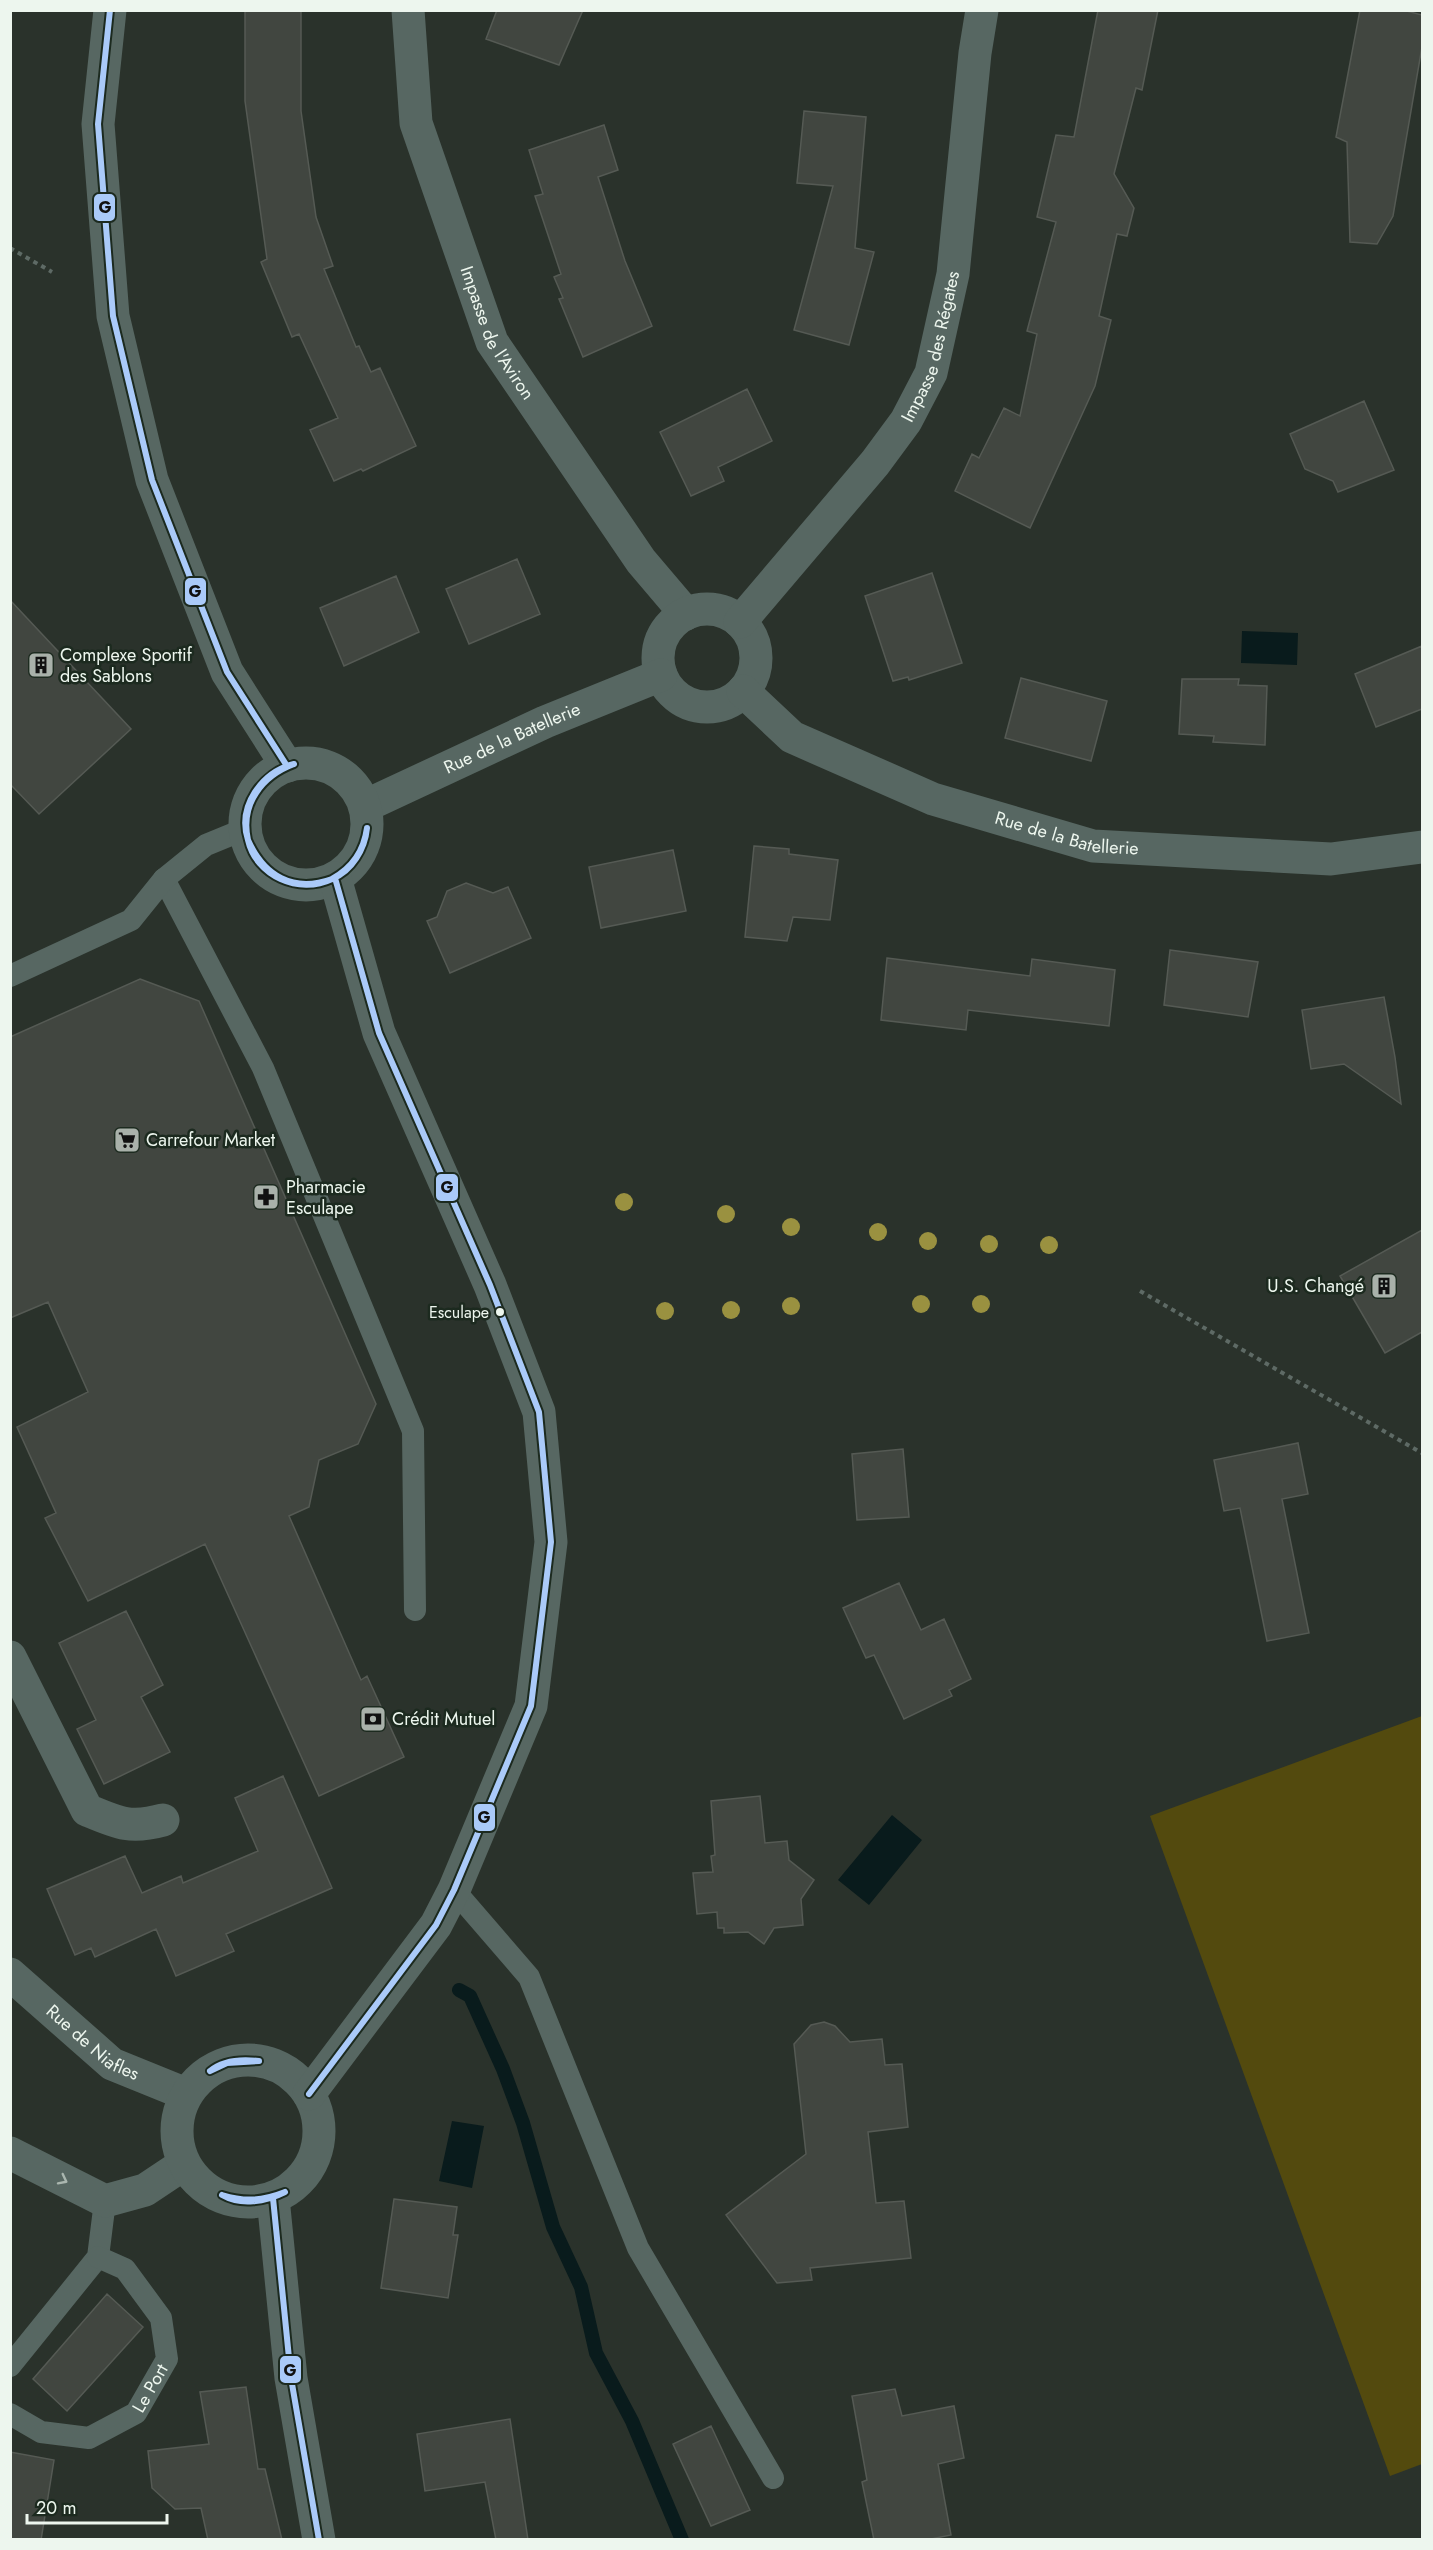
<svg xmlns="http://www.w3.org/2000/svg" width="1433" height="2550" font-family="Jost,sans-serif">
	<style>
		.green { fill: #534a0e }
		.water { fill: #091b1c }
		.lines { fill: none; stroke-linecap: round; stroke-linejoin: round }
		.stream { stroke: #091b1c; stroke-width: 14 }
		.building { fill: #414640; stroke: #555a54; stroke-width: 1.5 }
		.path { stroke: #5e6a65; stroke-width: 4; stroke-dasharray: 4.5 4.5; stroke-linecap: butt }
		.service { stroke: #576762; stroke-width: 22 }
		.minor { stroke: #576762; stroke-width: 33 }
		.tertiary { stroke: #576762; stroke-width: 33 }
		.bus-1-casing { stroke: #1c2a1f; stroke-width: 10 }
		.bus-1 { stroke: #aacaf9; stroke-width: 6 }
		.tree { fill: #9a9140 }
		.oneway { stroke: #aab6af }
		.bus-dot { fill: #edf6ee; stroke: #1c2a1f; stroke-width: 2 }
		.labels { text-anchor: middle; stroke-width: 5; stroke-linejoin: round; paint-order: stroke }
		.bus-label { font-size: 16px; fill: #edf6ee; stroke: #1c2a1f; text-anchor: end }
		.street-label { font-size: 18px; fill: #edf6ee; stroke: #1c2a1f }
		.poi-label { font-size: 18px; fill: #edf6ee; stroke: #1c2a1f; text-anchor: start }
		.line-badge { stroke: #1c2a1f; stroke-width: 2 }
		.pale-badge-label { font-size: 16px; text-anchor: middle; font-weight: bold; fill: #111 }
	</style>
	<rect width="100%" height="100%" fill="#2a322b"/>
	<path class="green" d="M 1422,1716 L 1422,2464 L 1390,2476 L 1150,1816 Z"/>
	<path class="water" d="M 1242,631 L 1298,633 L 1297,665 L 1241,663 Z
		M 892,1815 L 922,1840 L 869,1905 L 838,1880 Z
		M 452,2121 L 484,2126 L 472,2188 L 439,2181 Z"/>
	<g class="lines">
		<path class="stream" d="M 459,1990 L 470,1996 L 503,2069 L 523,2123 L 553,2227 L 581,2287 L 596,2353 L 632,2421 L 682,2540"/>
	</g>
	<path class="building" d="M 245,10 L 301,10 L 301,111 L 316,217 L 333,266 L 324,269 L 356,347 L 359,346 L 371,372 L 380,368 L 416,446 L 363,471 L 361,469 L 334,481 L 310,430 L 338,418 L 299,334 L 292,337 L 261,262 L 267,259 L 245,101 Z
		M 497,10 L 583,10 L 559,65 L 486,39 Z
		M 1098,10 L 1158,10 L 1142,90 L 1136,88 L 1114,174 L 1134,208 L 1127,236 L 1117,234 L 1099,316 L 1111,320 L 1095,386 L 1030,528 L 955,491 L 972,454 L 979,458 L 1004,408 L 1020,416 L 1037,334 L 1027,331 L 1056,222 L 1037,217 L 1056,135 L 1074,137 Z
		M 1360,10 L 1403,10 L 1422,15 L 1422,47 L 1393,216 L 1377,244 L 1350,242 L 1347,142 L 1336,137 Z
		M 804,111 L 866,117 L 855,248 L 874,252 L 849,345 L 794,330 L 833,186 L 797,183 Z
		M 604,125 L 618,170 L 598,177 L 625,261 L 652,326 L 583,357 L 559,299 L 563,298 L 554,277 L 561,274 L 535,196 L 543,194 L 529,150 Z
		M 747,389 L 772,441 L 718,467 L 724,481 L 691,496 L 660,432 Z
		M 1364,401 L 1394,470 L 1338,492 L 1333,481 L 1305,469 L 1290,434 Z
		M 517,559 L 540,614 L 469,644 L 446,589 Z
		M 932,573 L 962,663 L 909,680 L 908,677 L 893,681 L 865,596 Z
		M 396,576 L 419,632 L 344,666 L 320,608 Z
		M 10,600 L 131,729 L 39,814 L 10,784 Z
		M 1422,646 L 1422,709 L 1376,727 L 1355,674 Z
		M 1021,678 L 1107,701 L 1091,761 L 1005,738 Z
		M 1182,679 L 1239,679 L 1238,685 L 1267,686 L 1265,745 L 1213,742 L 1214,736 L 1179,734 Z
		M 754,846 L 789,849 L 789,854 L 838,860 L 830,920 L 793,917 L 787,941 L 745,937 Z
		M 673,850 L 686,911 L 601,928 L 589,867 Z
		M 466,883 L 493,893 L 508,887 L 531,938 L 450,973 L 427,921 L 437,917 L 447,891 Z
		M 1170,950 L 1258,962 L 1248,1017 L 1164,1005 Z
		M 887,958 L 1030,976 L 1032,959 L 1115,970 L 1109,1026 L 968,1010 L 966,1030 L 881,1020 Z
		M 140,979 L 199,1001 L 376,1404 L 358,1444 L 319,1460 L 309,1507 L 289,1516 L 361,1680 L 367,1676 L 404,1757 L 319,1796 L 205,1544 L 88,1601 L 45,1518 L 56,1513 L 17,1427 L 88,1392 L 48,1302 L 10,1318 L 10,1037 Z
		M 1384,997 L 1395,1057 L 1401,1104 L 1344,1064 L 1311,1069 L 1302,1010 Z
		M 1422,1230 L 1422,1332 L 1385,1353 L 1340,1276 Z
		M 1298,1443 L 1308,1494 L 1282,1499 L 1309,1633 L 1267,1641 L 1240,1508 L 1224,1511 L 1214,1460 Z
		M 903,1449 L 909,1517 L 857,1520 L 852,1454 Z
		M 899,1583 L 921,1630 L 944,1619 L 971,1679 L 949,1690 L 952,1696 L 904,1719 L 874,1655 L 866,1658 L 843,1608 Z
		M 126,1611 L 163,1685 L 141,1697 L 170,1752 L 104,1784 L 77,1729 L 96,1720 L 59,1643 Z
		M 283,1776 L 332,1888 L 226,1934 L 234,1951 L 176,1976 L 156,1929 L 95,1957 L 91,1948 L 75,1955 L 47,1889 L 125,1856 L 142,1893 L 181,1876 L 183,1883 L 258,1851 L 235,1798 Z
		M 760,1796 L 765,1843 L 787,1841 L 789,1860 L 814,1880 L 801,1899 L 803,1925 L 774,1928 L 764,1944 L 748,1932 L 724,1933 L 724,1928 L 718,1928 L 717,1912 L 697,1914 L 693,1873 L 713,1872 L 711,1856 L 715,1855 L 711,1801 Z
		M 824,2022 L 835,2026 L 850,2042 L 882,2039 L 885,2065 L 902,2064 L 908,2127 L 868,2132 L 876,2203 L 904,2201 L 911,2258 L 810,2268 L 812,2280 L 777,2283 L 726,2215 L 806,2154 L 794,2044 L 811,2025 Z
		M 394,2199 L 457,2207 L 453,2235 L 458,2235 L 448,2298 L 381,2288 Z
		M 107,2294 L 143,2327 L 67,2411 L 33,2379 Z
		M 246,2387 L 258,2469 L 265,2469 L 282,2540 L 208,2540 L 201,2508 L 175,2509 L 152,2488 L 148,2451 L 209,2444 L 200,2392 Z
		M 895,2389 L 902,2416 L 954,2406 L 964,2458 L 938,2464 L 951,2535 L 926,2540 L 874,2540 L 862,2482 L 867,2480 L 852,2396 Z
		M 510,2419 L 528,2540 L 496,2540 L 485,2482 L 425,2491 L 417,2434 Z
		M 711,2426 L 750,2510 L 711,2526 L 673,2444 Z
		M 10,2452 L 54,2460 L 41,2540 L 10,2540 Z"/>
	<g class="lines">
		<path class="path" d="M 10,248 L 52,272
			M 1140,1291 L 1422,1453"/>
		<g class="service">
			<path d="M 164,879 L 263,1068 L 413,1431 L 415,1610"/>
			<path d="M 10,976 L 131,920 L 164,879 L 206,845 L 245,829"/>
			<path d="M 454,1890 L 529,1977 L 638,2248 L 773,2478"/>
			<path d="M 10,2366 L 98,2257 L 105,2201"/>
			<path id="s1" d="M 10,2414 L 41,2432 L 89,2438 L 136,2413 L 167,2359 L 161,2318 L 125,2269 L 98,2257"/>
		</g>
		<g class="minor">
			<path id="s2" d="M 408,10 L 416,123 L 492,342 L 641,561 L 686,614"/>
			<circle cx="707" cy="658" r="49"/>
			<path id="s3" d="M 740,622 L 875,463 L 906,421 L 931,373 L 953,274 L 975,53 L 982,10"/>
			<path id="s4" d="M 743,691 L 792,737 L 933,799 L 1093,846 L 1331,859 L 1422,847"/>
			<path id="s5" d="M 365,806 L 545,722 L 661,675"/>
			<path d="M 10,1657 L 87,1810 C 118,1823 130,1829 163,1820"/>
			<path d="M 10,2153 L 105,2201 L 145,2190 L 184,2164"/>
		</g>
		<g class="tertiary">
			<path d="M 110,10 L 98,124 L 113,316 L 152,480 L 227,672 L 287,766"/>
			<circle cx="306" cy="824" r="61"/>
			<path id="s6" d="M 10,1974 L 112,2064 L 186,2094"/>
			<circle cx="248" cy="2131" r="71"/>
			<path d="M 309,2094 L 436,1925 L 454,1890 L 531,1706 L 551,1542 L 539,1412 L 490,1285 L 379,1033 L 335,878"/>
			<path d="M 273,2198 L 291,2378 L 319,2540"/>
		</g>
		<defs>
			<path id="bus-1" d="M 110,10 L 98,124 L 113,316 L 152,480 L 227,672 L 287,766
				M 248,840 C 264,876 293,893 332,879
				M 248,840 C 256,876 299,895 332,879
				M 248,840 C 237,806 262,772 294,764
				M 248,840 C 240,804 262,776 294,764
				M 332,879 C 352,868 364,850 367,828
				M 332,879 C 352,871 365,849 367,828
				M 210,2071 C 223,2060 242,2059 259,2061
				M 210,2071 L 227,2063 L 259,2061
				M 309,2094 L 436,1925 L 454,1890 L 531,1706 L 551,1542 L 539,1412 L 490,1285 L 379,1033 L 335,878
				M 222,2195 C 245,2202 262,2201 285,2192
				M 222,2195 C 241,2206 265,2202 285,2192
				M 273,2198 L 291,2378 L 319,2540"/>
		</defs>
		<use href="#bus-1" class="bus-1-casing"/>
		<use href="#bus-1" class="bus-1"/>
	</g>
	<g class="tree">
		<circle cx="624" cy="1202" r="9"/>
		<circle cx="726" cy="1214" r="9"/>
		<circle cx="791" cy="1227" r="9"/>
		<circle cx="878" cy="1232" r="9"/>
		<circle cx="928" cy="1241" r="9"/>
		<circle cx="989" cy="1244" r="9"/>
		<circle cx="1049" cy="1245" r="9"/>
		<circle cx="921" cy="1304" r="9"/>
		<circle cx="981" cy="1304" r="9"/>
		<circle cx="791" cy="1306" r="9"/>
		<circle cx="731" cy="1310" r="9"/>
		<circle cx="665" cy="1311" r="9"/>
	</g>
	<defs><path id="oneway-chevron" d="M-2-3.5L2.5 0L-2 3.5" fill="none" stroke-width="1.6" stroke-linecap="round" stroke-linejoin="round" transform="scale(1.5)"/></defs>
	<use class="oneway" href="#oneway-chevron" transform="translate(63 2180) rotate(27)"/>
	<defs>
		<symbol id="building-square" viewBox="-11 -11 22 22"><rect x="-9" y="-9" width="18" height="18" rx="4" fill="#a9b1aa" stroke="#1c2a1f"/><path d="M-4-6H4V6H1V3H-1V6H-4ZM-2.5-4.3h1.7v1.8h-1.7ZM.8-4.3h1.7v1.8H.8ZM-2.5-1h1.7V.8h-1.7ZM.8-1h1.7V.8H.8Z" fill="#111"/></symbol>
		<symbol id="supermarket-square" viewBox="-11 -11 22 22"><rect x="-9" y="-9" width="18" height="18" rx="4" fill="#a9b1aa" stroke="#1c2a1f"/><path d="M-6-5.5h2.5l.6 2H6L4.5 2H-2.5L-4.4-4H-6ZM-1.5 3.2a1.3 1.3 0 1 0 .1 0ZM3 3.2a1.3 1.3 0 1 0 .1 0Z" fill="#111"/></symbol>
		<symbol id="pharmacy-square" viewBox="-11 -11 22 22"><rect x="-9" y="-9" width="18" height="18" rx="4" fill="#a9b1aa" stroke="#1c2a1f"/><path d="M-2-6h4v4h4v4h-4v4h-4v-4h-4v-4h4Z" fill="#111"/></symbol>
		<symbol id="bank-square" viewBox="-11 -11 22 22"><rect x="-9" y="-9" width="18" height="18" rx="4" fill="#a9b1aa" stroke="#1c2a1f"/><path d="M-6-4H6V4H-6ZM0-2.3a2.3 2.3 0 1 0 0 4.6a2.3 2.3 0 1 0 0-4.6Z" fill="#111"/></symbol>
	</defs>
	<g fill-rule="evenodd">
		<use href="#building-square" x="26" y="650" width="30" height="30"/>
		<use href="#supermarket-square" x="112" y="1125" width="30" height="30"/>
		<use href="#pharmacy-square" x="251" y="1182" width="30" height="30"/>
		<use href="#building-square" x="1369" y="1271" width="30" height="30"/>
		<use href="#bank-square" x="358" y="1704" width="30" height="30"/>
	</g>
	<circle class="bus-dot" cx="500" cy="1312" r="5"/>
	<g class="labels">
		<g class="bus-label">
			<text x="489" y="1318">Esculape</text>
		</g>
		<g class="street-label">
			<text dy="6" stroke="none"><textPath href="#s2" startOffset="339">Impasse de l'Aviron</textPath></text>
			<text dy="6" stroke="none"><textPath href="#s3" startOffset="340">Impasse des Régates</textPath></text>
			<text dy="6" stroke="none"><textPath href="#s5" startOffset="162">Rue de la Batellerie</textPath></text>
			<text dy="6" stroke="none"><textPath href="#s4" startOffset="360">Rue de la Batellerie</textPath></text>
			<text dy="6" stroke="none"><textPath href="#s6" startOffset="108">Rue de Niafles</textPath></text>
			<text dy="6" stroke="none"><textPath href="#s1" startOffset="166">Le Port</textPath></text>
		</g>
		<g class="poi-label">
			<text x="60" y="661">Complexe Sportif<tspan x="60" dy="21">des Sablons</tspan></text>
			<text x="146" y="1146">Carrefour Market</text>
			<text x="286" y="1193">Pharmacie<tspan x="286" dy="21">Esculape</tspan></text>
			<text x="1364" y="1292" text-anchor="end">U.S. Changé</text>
			<text x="392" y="1725">Crédit Mutuel</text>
		</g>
	</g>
	<g class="line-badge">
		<rect x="93" y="193" width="23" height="29" rx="6" fill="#aacaf9"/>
		<rect x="184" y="577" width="23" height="29" rx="6" fill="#aacaf9"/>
		<rect x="435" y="1173" width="24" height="29" rx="6" fill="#aacaf9"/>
		<rect x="473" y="1803" width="23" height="29" rx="6" fill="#aacaf9"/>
		<rect x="279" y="2355" width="23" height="29" rx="6" fill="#aacaf9"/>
	</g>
	<g class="pale-badge-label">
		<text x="105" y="213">G</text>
		<text x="195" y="597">G</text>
		<text x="447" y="1193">G</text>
		<text x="484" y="1823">G</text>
		<text x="290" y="2376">G</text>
	</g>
	<rect width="1433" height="2550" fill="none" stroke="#edf6ee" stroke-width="24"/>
	<path d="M27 2514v9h140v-9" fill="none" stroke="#edf6ee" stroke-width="3"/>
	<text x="36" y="2514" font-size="18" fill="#edf6ee" stroke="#1c2a1f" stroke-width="4.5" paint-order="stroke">20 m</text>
</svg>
